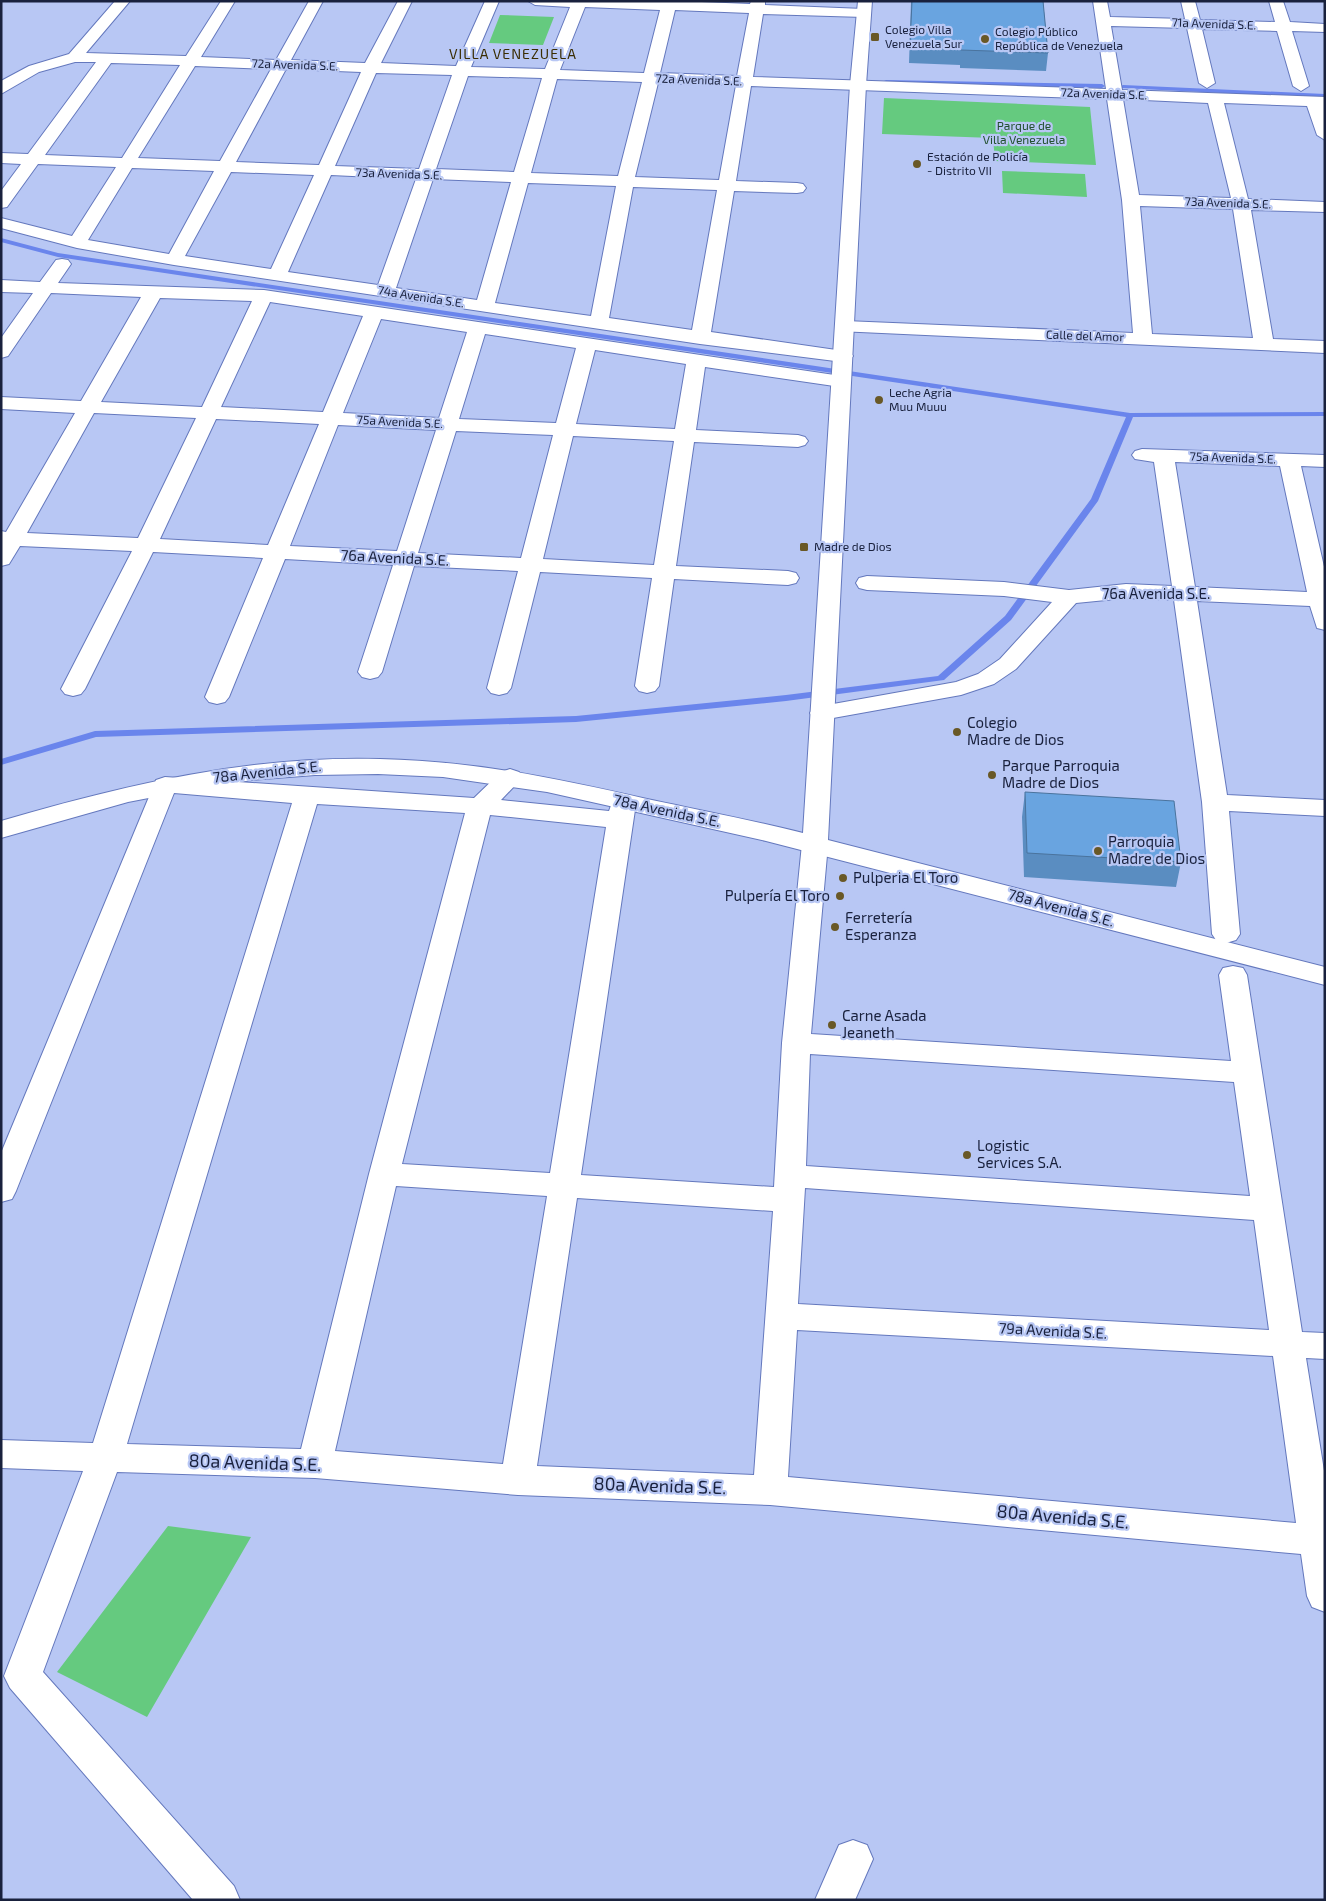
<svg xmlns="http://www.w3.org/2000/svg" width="1326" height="1901" font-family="'Exo 2',sans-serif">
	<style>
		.green { fill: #65ca7f }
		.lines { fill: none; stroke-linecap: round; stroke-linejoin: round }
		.stream { fill: #6a85ec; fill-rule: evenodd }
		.minor-casing { stroke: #6478bd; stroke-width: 2 }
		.tertiary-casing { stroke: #6478bd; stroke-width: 2 }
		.minor { fill: #fff; fill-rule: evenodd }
		.tertiary { fill: #fff; fill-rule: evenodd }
		.wall { fill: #5a8dc1 }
		.building { fill: #69a4e0; stroke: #4a739d }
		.poi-dot { fill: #695826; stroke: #b8c7f4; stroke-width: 2 }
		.labels { text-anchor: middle; stroke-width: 4.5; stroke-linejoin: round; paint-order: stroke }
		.far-street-label { font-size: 12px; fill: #19213d; stroke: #b8c7f4 }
		.far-poi-label { font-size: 12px; fill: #19213d; stroke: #b8c7f4; text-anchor: start }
		.far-park-label { font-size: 12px; fill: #23502f; stroke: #b8c7f4 }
		.far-neighbourhood-label { font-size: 14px; letter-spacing: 1px; fill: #3a2d02; stroke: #b8c7f4 }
		.street-label { font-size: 15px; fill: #19213d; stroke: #b8c7f4 }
		.poi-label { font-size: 15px; fill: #19213d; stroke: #b8c7f4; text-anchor: start }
		.near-street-label { font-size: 18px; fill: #19213d; stroke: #b8c7f4 }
	</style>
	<rect width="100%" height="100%" fill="#b8c7f4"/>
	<path class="green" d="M 500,15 L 554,17 L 543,45 L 489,43 Z
		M 884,98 L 1090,107 L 1096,165 L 995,161 L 993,138 L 882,134 Z
		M 1002,171 L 1085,174 L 1087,197 L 1003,193 Z
		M 168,1526 L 251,1537 L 147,1717 L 57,1672 Z"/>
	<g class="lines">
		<path class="stream" d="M 886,80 L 1102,84 L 1105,86 L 1102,88 L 884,83 L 884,81 Z
			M 1123,85 L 1325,94 L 1325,98 L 1121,88 L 1121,86 Z
			M 1,238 L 58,253 L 1130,413 L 1325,412 L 1325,416 L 1133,417 L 1098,501 L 1011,620 L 944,680 L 786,701 L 576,722 L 96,737 L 1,765 L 1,759 L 95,731 L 576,716 L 786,695 L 938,676 L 1005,616 L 1091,499 L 1126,417 L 58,257 L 1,242 Z"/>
		<defs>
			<path id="minor" d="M 115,1 L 130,1 L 86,53 L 186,56 L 221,1 L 235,1 L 201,57 L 276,60 L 309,1 L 323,1 L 291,60 L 365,63 L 398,1 L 412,1 L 381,63 L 456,66 L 485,1 L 499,1 L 471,67 L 545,69 L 570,7 L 535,5 L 528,1 L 677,1 L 750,4 L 751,1 L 765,1 L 765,5 L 864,9 L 871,13 L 864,17 L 763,14 L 753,77 L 1106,89 L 1093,1 L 1107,1 L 1110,17 L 1185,19 L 1181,1 L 1195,1 L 1200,20 L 1275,22 L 1269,1 L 1283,1 L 1290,22 L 1325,24 L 1325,32 L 1292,31 L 1309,86 L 1301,91 L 1293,86 L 1277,31 L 1202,29 L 1215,83 L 1207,88 L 1199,83 L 1187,28 L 1111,26 L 1122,90 L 1325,97 L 1325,140 L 1317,135 L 1307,106 L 1224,103 L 1248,199 L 1325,202 L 1325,212 L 1251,210 L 1273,339 L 1325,341 L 1325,353 L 838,331 L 836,327 L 838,323 L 845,321 L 1133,333 L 1122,200 L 1107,99 L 751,86 L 736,181 L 797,183 L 803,184 L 806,188 L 803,192 L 797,193 L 734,191 L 711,332 L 850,352 L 853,356 L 850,360 L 843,362 L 700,344 L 174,265 L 77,248 L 1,228 L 1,218 L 72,236 L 116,167 L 38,164 L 7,207 L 1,208 L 1,191 L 21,164 L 1,163 L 1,153 L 28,154 L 96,62 L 75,62 L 39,72 L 1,94 L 1,81 L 29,66 L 69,54 ZM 585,7 L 660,10 L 644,73 L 560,70 ZM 675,10 L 749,13 L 737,76 L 660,73 ZM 111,63 L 180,65 L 122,158 L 45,155 ZM 195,66 L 271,69 L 220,161 L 138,158 ZM 286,69 L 361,72 L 319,165 L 236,162 ZM 376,73 L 452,75 L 419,169 L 335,166 ZM 468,76 L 542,78 L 514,172 L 436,169 ZM 557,79 L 642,82 L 618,176 L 531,173 ZM 658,83 L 736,85 L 719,180 L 635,177 ZM 1123,99 L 1208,103 L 1231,198 L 1139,195 ZM 132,168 L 214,171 L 169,254 L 88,240 ZM 231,172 L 314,175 L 271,269 L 185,256 ZM 331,175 L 416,179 L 378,285 L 288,272 ZM 433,179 L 511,182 L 477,300 L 396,288 ZM 528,183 L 616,186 L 591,316 L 495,303 ZM 633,187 L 717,190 L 692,330 L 609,318 ZM 1140,206 L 1233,209 L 1253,338 L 1152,334 Z
				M 62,259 L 68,260 L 71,264 L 58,283 L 264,290 L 848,377 L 851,381 L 848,385 L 841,387 L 705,367 L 696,430 L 798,435 L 805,437 L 808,441 L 805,445 L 798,447 L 694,442 L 676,566 L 788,571 L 796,573 L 799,578 L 796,583 L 788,585 L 674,579 L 659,686 L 655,691 L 647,693 L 639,691 L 635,686 L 652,578 L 540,572 L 511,688 L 507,693 L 499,695 L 491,693 L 487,688 L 518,571 L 414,566 L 382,672 L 378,677 L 370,679 L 362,677 L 358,672 L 393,565 L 285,559 L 229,697 L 225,702 L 217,704 L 209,702 L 205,697 L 263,558 L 153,552 L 85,689 L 81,694 L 73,696 L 65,694 L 61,689 L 132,551 L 20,546 L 9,564 L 1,566 L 1,531 L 6,532 L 75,413 L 1,409 L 1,397 L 81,401 L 141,297 L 51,293 L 8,356 L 1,358 L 1,338 L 33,293 L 1,292 L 1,280 L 40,282 L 56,260 ZM 160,298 L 252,301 L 202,407 L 101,402 ZM 270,302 L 363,316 L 323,412 L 221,407 ZM 381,319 L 467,332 L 439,418 L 343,413 ZM 485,334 L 576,348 L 556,423 L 459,419 ZM 595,350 L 686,364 L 675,429 L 576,424 ZM 94,413 L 196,418 L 138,538 L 27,533 ZM 216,419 L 319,424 L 268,545 L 160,539 ZM 338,425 L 436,430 L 397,551 L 290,546 ZM 456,431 L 553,435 L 521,558 L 418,553 ZM 573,436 L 674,441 L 654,565 L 543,559 Z
				M 1142,449 L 1325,455 L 1325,467 L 1301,466 L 1325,571 L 1325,630 L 1317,628 L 1310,606 L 1197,601 L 1227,795 L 1325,800 L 1325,816 L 1229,811 L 1240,934 L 1236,940 L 1226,943 L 1216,940 L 1212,934 L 1202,802 L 1174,600 L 1126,598 L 1076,603 L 1016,669 L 994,684 L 961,695 L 822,720 L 813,718 L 810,713 L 813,708 L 822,706 L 956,682 L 978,674 L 1000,659 L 1052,602 L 1004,596 L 867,590 L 859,588 L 856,583 L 859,578 L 867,576 L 1004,582 L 1069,590 L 1126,584 L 1172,586 L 1154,462 L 1135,459 L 1132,455 L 1135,451 ZM 1175,462 L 1280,466 L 1307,592 L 1195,587 Z
				M 510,769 L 519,772 L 523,777 L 501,800 L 609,811 L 614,797 L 623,795 L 632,797 L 636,803 L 581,1175 L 774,1187 L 782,1043 L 802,844 L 806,838 L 815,836 L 824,838 L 828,844 L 811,1034 L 1231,1061 L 1219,975 L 1223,968 L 1233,966 L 1243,968 L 1247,975 L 1302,1332 L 1325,1333 L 1325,1359 L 1306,1358 L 1325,1477 L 1325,1612 L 1312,1607 L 1307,1596 L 1301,1554 L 770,1505 L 518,1495 L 315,1478 L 117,1472 L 43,1672 L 234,1886 L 240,1900 L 193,1900 L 10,1688 L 4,1676 L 83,1471 L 1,1468 L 1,1440 L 93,1443 L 292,803 L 174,793 L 16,1191 L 12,1199 L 1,1202 L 1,1153 L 156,780 L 165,777 L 474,798 L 501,772 ZM 317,804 L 465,813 L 369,1174 L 301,1449 L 127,1444 ZM 490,815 L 606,827 L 550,1173 L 402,1164 ZM 810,1054 L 1234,1082 L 1250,1196 L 806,1166 ZM 396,1186 L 547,1196 L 503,1464 L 335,1451 ZM 805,1188 L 1254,1220 L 1269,1330 L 798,1304 ZM 577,1198 L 773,1211 L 754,1475 L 537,1466 ZM 797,1330 L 1273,1356 L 1296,1523 L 788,1477 Z
				M 853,1840 L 867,1845 L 873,1859 L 855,1900 L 815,1900 L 839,1845 Z"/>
			<path id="tertiary" d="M 858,1 L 872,1 L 866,85 L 828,840 L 1325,967 L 1325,985 L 766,841 L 547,792 L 443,777 L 378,774 L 315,775 L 252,780 L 190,790 L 128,802 L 1,838 L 1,821 C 124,785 251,755 380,759 C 474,761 555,778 647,799 C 699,810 751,820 803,833 L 850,85 Z"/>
		</defs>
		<use href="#minor" class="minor-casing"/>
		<use href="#tertiary" class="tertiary-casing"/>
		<use href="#minor" class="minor"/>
		<use href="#tertiary" class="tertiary"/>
	</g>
	<path class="wall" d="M 897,1 L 1043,1 L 1048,53 L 1046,71 L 960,68 L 960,65 L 909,63 L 911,2 Z
		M 1025,792 L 1181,862 L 1176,887 L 1024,877 L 1022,817 Z"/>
	<path class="building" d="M 912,1 L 1043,1 L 1048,53 L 961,50 L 961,47 L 910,45 Z
		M 1025,792 L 1174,801 L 1181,862 L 1027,853 Z"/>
	<g class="poi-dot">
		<rect x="870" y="32" width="10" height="10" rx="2.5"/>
		<circle cx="985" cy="39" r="5"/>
		<circle cx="917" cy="164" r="5"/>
		<circle cx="879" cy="400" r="5"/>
		<rect x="799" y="542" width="10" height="10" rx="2.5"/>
		<circle cx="957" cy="732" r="5"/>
		<circle cx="992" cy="775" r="5"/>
		<circle cx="1098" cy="851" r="5"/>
		<circle cx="843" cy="878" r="5"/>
		<circle cx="840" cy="896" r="5"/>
		<circle cx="835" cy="927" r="5"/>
		<circle cx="832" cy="1025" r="5"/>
		<circle cx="967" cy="1155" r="5"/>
	</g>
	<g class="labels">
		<g class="far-street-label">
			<text transform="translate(1214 24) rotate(2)" y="4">71a Avenida S.E.</text>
			<text transform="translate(295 65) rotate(2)" y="4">72a Avenida S.E.</text>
			<text transform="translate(699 80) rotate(2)" y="4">72a Avenida S.E.</text>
			<text transform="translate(1104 94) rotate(2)" y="4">72a Avenida S.E.</text>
			<text transform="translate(399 174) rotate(2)" y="4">73a Avenida S.E.</text>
			<text transform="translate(1228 203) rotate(2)" y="4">73a Avenida S.E.</text>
			<text transform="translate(421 297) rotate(9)" y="4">74a Avenida S.E.</text>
			<text transform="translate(1085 336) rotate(2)" y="4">Calle del Amor</text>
			<text transform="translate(400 422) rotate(3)" y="4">75a Avenida S.E.</text>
			<text transform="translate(1233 458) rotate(2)" y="4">75a Avenida S.E.</text>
		</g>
		<g class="far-poi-label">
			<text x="885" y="34">Colegio Villa<tspan x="885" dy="14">Venezuela Sur</tspan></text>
			<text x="995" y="36">Colegio Público<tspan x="995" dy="14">República de Venezuela</tspan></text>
			<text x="927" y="161">Estación de Policía<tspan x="927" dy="14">- Distrito VII</tspan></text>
			<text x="889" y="397">Leche Agria<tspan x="889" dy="14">Muu Muuu</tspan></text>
			<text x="814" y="551">Madre de Dios</text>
		</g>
		<g class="far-park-label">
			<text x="1024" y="130">Parque de<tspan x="1024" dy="14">Villa Venezuela</tspan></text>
		</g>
		<g class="far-neighbourhood-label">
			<text x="513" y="59">VILLA VENEZUELA</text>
		</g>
		<g class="street-label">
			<text transform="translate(395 558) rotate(3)" y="5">76a Avenida S.E.</text>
			<text x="1156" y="599">76a Avenida S.E.</text>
			<text transform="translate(267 772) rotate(-6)" y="5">78a Avenida S.E.</text>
			<text transform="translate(667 811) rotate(12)" y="5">78a Avenida S.E.</text>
			<text transform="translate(1061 908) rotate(15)" y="5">78a Avenida S.E.</text>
			<text transform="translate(1053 1331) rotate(3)" y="5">79a Avenida S.E.</text>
		</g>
		<g class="poi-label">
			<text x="967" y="728">Colegio<tspan x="967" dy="17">Madre de Dios</tspan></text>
			<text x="1002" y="771">Parque Parroquia<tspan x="1002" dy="17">Madre de Dios</tspan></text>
			<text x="1108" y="847">Parroquia<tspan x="1108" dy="17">Madre de Dios</tspan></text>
			<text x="853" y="883">Pulperia El Toro</text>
			<text x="830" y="901" text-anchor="end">Pulpería El Toro</text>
			<text x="845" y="923">Ferretería<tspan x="845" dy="17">Esperanza</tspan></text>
			<text x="842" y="1021">Carne Asada<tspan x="842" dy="17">Jeaneth</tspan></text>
			<text x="977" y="1151">Logistic<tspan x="977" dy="17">Services S.A.</tspan></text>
		</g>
		<g class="near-street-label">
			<text transform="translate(255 1463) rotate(2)" y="6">80a Avenida S.E.</text>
			<text transform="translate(660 1486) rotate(2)" y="6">80a Avenida S.E.</text>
			<text transform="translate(1063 1517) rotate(5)" y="6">80a Avenida S.E.</text>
		</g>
	</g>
	<rect width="1326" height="1901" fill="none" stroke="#19213d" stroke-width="5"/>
</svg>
